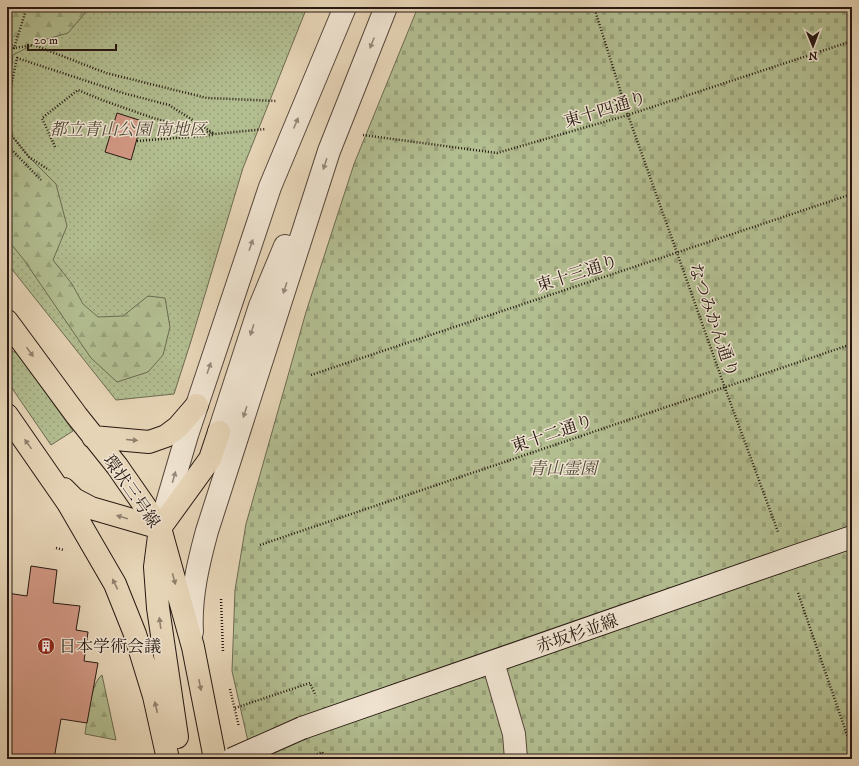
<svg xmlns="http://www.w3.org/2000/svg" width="859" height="766" font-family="'IM FELL DW Pica','Noto Serif JP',serif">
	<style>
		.green { fill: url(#green-dots); stroke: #6c6b51 }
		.forest { fill: url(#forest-firs); stroke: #6c6b51 }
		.cemetery { fill: url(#cemetery-stones); stroke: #6c6b51 }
		.building { fill: #d29884; stroke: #271912 }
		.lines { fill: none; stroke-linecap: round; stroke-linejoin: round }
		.tertiary-casing { stroke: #57483b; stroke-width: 24 }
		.secondary-casing { stroke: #271912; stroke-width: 24 }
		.primary-casing { stroke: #271912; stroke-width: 24 }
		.path { stroke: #271912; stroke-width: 2.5; stroke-dasharray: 1 2; stroke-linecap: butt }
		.tertiary { stroke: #efe3d0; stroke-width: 22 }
		.secondary { stroke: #efe3d0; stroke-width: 22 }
		.primary { stroke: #e6d4b6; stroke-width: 22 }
		.secondary-bridge-casing { stroke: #271912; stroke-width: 24; stroke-linecap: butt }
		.path-bridge { stroke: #271912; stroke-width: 2.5; stroke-dasharray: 1 2; stroke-linecap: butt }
		.secondary-bridge { stroke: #efe3d0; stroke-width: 22 }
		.oneway { fill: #95887a }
		.oneway2 { fill: #90806c }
		.labels { text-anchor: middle; stroke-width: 3; stroke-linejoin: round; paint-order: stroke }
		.street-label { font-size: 17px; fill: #271912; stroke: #efe3d0 }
		.park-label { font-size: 17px; font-style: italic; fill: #514a38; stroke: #efe3d0 }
		.poi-label { font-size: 17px; fill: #271912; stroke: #efe3d0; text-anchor: start }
	</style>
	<defs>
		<pattern id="green-dots" width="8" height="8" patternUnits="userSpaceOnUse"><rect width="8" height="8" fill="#b2bd90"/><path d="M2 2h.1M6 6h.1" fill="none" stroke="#99a27b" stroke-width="1.8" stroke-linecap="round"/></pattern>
		<pattern id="forest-firs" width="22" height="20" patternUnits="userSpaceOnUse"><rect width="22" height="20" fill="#b2bd90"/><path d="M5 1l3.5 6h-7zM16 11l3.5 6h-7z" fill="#99a27b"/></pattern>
		<pattern id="cemetery-stones" width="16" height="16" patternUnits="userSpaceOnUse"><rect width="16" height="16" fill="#b2bd90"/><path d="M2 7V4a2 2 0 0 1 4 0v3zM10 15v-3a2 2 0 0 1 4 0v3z" fill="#99a27b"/></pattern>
	</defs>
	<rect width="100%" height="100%" fill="#e6d4b6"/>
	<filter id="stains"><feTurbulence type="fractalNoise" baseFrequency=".005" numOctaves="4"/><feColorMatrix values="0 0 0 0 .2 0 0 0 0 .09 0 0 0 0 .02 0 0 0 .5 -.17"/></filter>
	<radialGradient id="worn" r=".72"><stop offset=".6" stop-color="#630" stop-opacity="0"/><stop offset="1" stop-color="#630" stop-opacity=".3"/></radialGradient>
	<path class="green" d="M 7,7 L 307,7 L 243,168 L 191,341 L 174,394 L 116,400 L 7,263 Z
		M 7,351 L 15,352 L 20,357 L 73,431 L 51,445 L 7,381 Z"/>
	<path class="forest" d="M 7,7 L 90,7 L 68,33 L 40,41 L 13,55 L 7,104 Z
		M 7,109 L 12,136 L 29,157 L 56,184 L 67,226 L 53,260 L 72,284 L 83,304 L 98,317 L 123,316 L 148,296 L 165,298 L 170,327 L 163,355 L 148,372 L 117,382 L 91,358 L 24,260 L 7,239 Z
		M 102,675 L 116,740 L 85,734 C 87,721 91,682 102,675 Z"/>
	<path class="cemetery" d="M 418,7 L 852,7 L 852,759 L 252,759 L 232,671 L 235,590 L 246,524 L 306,312 L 354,164 Z"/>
	<path class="building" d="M 117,113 L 142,121 L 131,160 L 105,152 Z
		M 31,566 L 57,570 L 53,603 L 80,606 L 76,630 L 88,632 L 84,661 L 98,663 L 87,723 L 61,719 L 54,759 L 7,759 L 7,593 L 27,596 Z"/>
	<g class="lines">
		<defs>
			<path id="tertiary" d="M 219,432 L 260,306 L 285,246
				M 160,527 L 187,435 L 270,187 L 345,7
				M 192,632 C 190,598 198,564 207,531 L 329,151 L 386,7
				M 493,662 L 514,734 L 516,759"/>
			<path id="secondary" d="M 302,728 L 796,556 L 852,537"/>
			<path id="primary" d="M 7,321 L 77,416 L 117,466 L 160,528 L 193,647 L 215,759
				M 7,415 L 68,503 L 115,584 L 135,634 L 154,696 L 168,759
				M 93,437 L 149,442 L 166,436 L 178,427 L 197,405
				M 64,489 L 74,499 L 91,508 L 160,528
				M 177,737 L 158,608 L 155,567 L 160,528 L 210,459 L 219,432"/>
		</defs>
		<use href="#tertiary" class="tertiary-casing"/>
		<use href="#secondary" class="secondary-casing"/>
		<use href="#primary" class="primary-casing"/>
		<path class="path" d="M 594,7 L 628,115 L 725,388 L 778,532
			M 7,41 L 14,48 L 27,7
			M 7,49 L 34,45 L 106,73 L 207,98 L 277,101
			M 7,105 L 17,58 L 123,93 L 169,105 L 213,133
			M 7,109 L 12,136 L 29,157 L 49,170
			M 363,135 L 497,153 L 628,115 L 852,41
			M 137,141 L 213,135
			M 7,145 L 41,180
			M 55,147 L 42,118 L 78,90 L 102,100 L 153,118 L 215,134 L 266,129
			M 311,375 L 852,194
			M 260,545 L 852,344
			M 56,548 L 64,550
			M 798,593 L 852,749
			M 221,599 L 223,652
			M 230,689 L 239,727
			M 306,759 L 322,752 L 326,759"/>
		<use href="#tertiary" class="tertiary"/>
		<use href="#secondary" class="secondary"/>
		<use href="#primary" class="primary"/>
		<defs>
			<path id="secondary-bridge" d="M 232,759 L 302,728"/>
		</defs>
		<use href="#secondary-bridge" class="secondary-bridge-casing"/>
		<path class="path-bridge" d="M 235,708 L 310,683 L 316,696"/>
		<use href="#secondary-bridge" class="secondary-bridge"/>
	</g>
	<defs><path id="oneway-solid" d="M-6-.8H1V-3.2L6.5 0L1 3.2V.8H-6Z"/></defs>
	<g class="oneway">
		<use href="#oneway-solid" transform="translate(372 43) rotate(112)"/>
		<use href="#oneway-solid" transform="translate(296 123) rotate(-67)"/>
		<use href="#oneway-solid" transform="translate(325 164) rotate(108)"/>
		<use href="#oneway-solid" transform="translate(251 245) rotate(-71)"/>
		<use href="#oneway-solid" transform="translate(285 288) rotate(108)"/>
		<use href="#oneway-solid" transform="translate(252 330) rotate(108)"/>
		<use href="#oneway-solid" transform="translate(209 368) rotate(-71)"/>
		<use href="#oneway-solid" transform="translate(245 412) rotate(108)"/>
		<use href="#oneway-solid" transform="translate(174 477) rotate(-74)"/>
	</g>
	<g class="oneway2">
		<use href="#oneway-solid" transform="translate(30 352) rotate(54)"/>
		<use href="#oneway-solid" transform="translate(132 440) rotate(5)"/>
		<use href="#oneway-solid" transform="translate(28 444) rotate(-126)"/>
		<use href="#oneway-solid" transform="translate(122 517) rotate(-164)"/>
		<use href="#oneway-solid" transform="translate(174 579) rotate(75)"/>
		<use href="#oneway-solid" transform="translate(115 584) rotate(-116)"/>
		<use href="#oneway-solid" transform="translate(160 623) rotate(-98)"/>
		<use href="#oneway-solid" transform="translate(200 685) rotate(79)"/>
		<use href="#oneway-solid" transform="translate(156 707) rotate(-103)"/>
	</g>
	<defs>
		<symbol id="building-disc" viewBox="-11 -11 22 22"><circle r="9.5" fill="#8f2418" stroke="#efe3d0"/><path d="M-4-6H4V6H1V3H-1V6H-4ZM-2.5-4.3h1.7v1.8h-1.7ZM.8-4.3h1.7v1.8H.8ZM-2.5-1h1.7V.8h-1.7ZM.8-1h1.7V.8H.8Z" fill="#fff"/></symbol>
	</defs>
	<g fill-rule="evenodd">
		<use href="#building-disc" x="36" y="636" width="20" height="20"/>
	</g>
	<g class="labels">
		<g class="street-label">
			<text transform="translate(605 109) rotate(-17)" y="6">東十四通り</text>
			<text transform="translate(577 273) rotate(-18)" y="6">東十三通り</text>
			<text transform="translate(714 320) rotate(71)" y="6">なつみかん通り</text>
			<text transform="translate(552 433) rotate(-19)" y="6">東十二通り</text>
			<text transform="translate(132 491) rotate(55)" y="6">環状三号線</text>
			<text transform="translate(577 633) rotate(-19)" y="6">赤坂杉並線</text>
		</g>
		<g class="park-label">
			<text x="128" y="135">都立青山公園 南地区</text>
			<text x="563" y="474">青山霊園</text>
		</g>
		<g class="poi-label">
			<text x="59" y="652">日本学術会議</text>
		</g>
	</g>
	<rect width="859" height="766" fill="none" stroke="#e6d4b6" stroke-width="24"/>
	<rect x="8" y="8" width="843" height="750" fill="none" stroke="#271912" stroke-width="2"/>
	<rect x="12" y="12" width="835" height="742" fill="none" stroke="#271912"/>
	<g transform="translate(813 46) rotate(179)" stroke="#efe3d0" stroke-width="3" paint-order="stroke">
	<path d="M0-3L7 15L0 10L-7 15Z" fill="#271912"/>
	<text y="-6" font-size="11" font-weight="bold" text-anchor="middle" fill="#271912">N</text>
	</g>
	<path d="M28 44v6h88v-6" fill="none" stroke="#271912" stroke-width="2"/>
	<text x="34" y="44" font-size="12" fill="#271912" stroke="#efe3d0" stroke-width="3" paint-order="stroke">20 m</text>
	<rect width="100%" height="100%" filter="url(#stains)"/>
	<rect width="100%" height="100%" fill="url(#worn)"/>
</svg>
